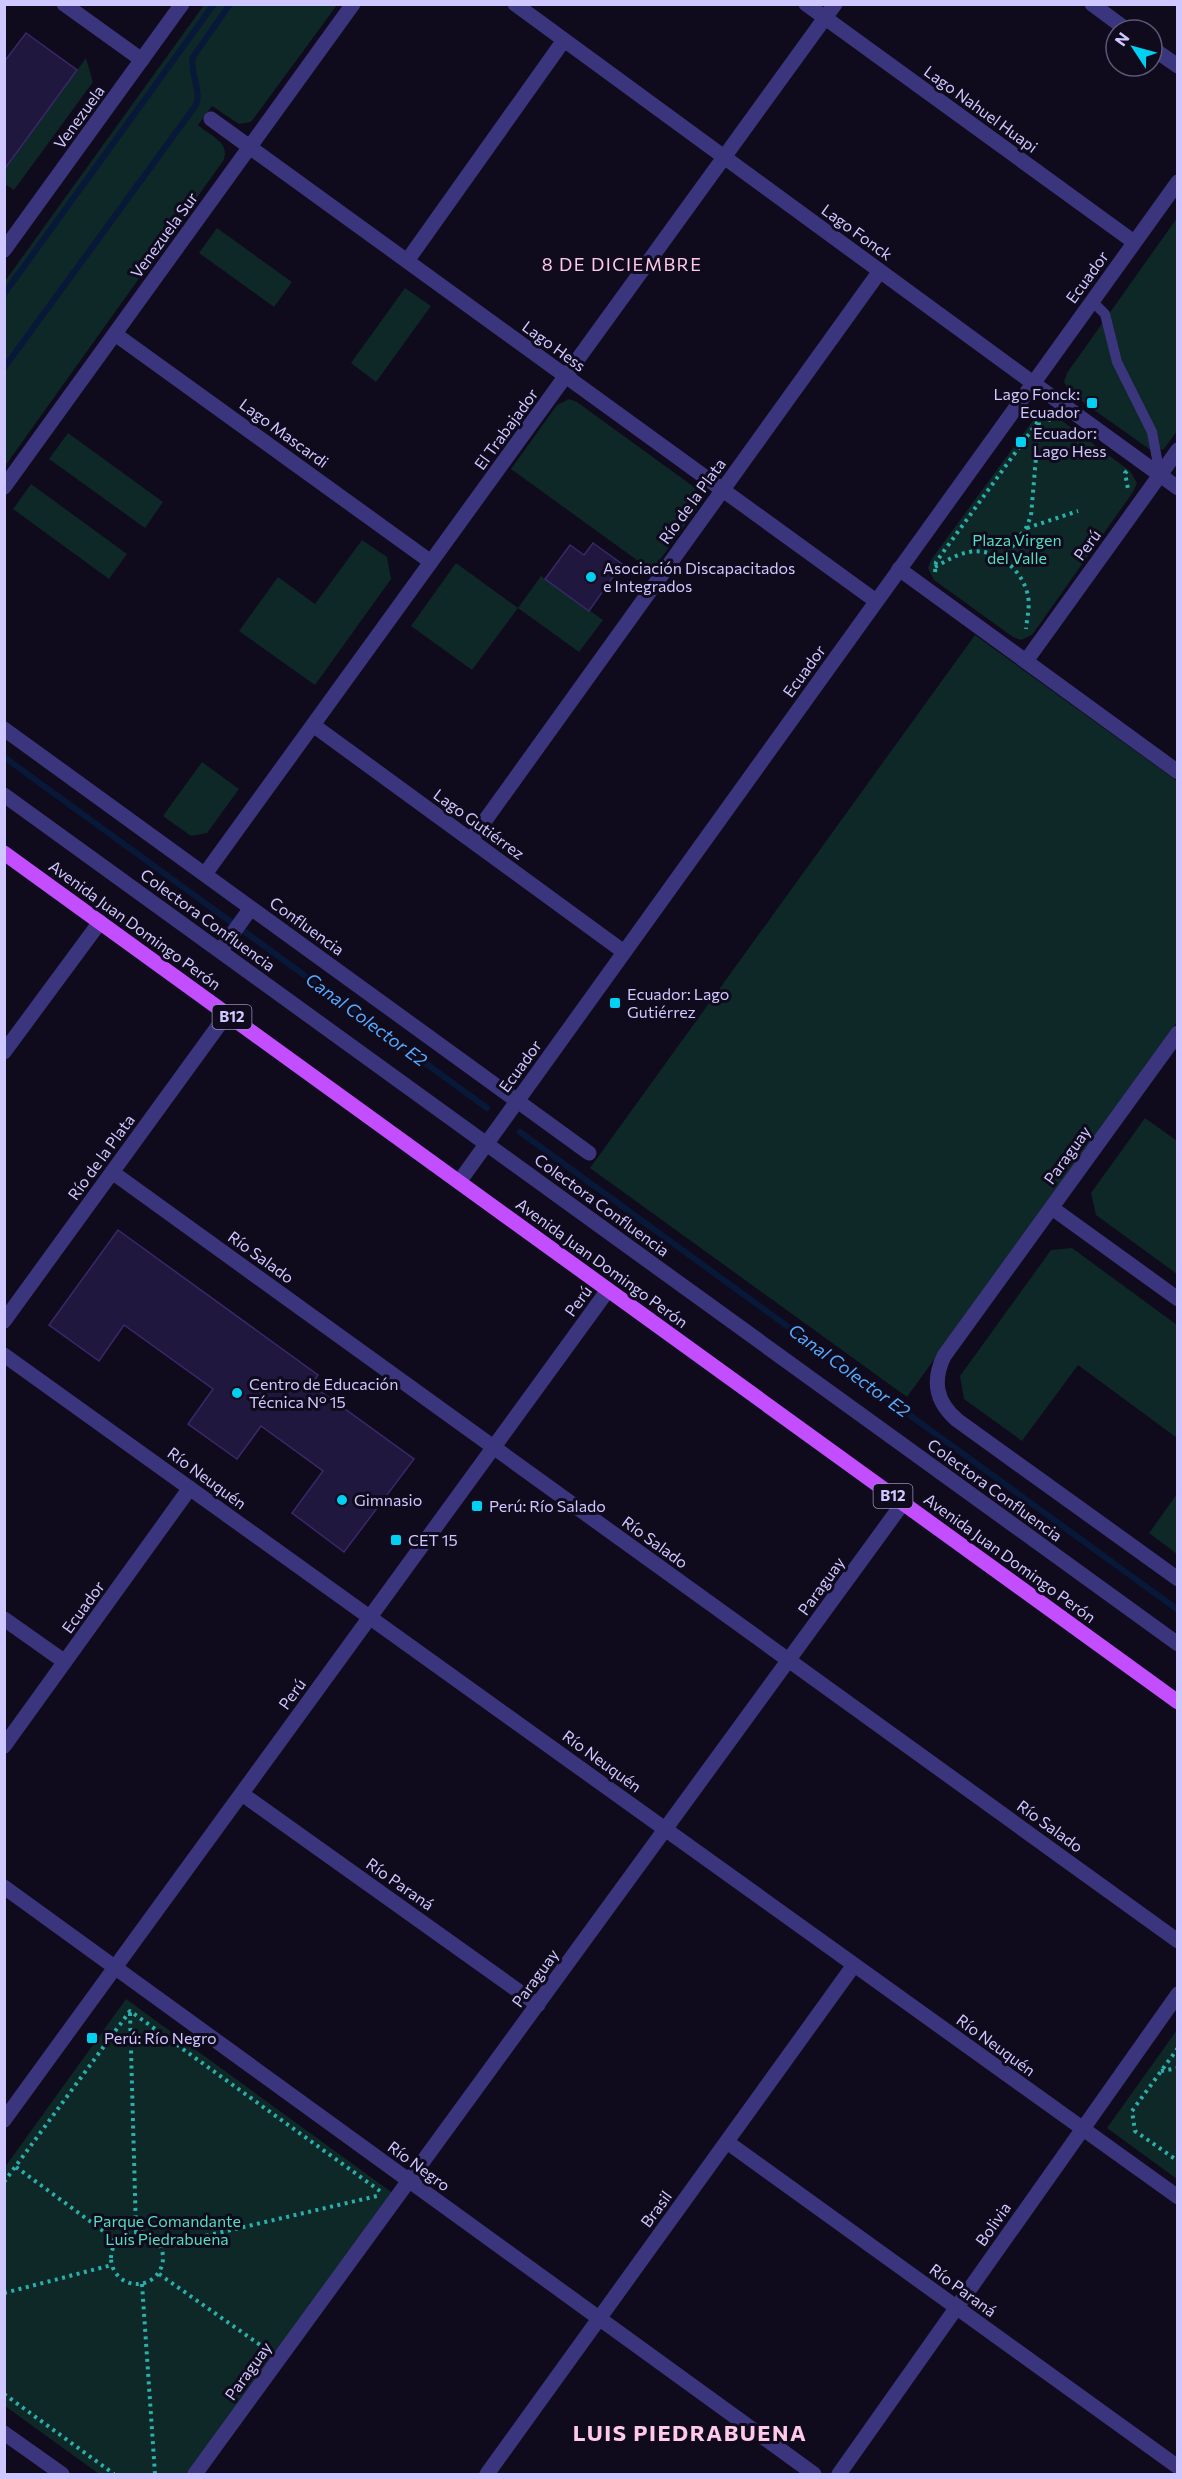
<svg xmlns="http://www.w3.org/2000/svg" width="1182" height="2479" font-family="Commissioner,sans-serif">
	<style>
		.green { fill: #0e2727 }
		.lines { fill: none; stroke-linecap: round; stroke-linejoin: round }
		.stream { stroke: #081839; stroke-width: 6 }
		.building { fill: #20173e; stroke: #38296a; stroke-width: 1.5 }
		.path { stroke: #2bafac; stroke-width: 4; stroke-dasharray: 3 4.5; stroke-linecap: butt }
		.service { stroke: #3b357d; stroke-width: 10 }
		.minor { stroke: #3b357d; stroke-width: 15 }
		.tertiary { stroke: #3b357d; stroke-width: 15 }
		.primary { stroke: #c34eff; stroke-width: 15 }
		.poi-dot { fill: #00d1f2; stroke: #0f0b1d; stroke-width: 2 }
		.labels { text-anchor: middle; stroke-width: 6; stroke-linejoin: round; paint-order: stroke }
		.shield { fill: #0f0b1d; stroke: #958fbb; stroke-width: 1.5 }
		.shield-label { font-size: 15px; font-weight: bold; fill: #cfc7ff }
		.street-label { font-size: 16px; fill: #cfc7ff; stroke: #0f0b1d }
		.poi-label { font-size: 16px; fill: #cfc7ff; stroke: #0f0b1d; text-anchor: start }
		.park-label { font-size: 16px; fill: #53dfc1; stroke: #0f0b1d }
		.neighbourhood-label { font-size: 18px; letter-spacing: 1.5px; fill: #ffc9e9; stroke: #0f0b1d }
		.water-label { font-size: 18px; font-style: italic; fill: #5af; stroke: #0f0b1d }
		.district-label { font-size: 22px; font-weight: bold; letter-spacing: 1.5px; fill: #ffc9e9; stroke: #0f0b1d }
	</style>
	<rect width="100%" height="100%" fill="#0f0b1d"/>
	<path class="green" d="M 204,5 L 337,5 L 251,122 L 239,124 L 212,106 L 198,125 C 209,135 232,143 223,161 L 5,466 L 5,281 Z
		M 86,58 L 93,82 L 14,190 L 5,184 L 5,170 Z
		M 1177,218 L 1177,431 L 1164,449 L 1152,451 L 1070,393 L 1064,382 L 1067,373 Z
		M 217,228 L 292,282 L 274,307 L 199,253 Z
		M 405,288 L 431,306 L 376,382 L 351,363 Z
		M 569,399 L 577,402 L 694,487 L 699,494 L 698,507 L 652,571 L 511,469 L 557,405 Z
		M 1041,413 L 1054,415 L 1130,471 L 1137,483 L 1133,492 L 1032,635 L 1021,640 L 1013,637 L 934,580 L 928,568 L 931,560 L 1034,419 Z
		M 68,433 L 163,502 L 145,528 L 49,459 Z
		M 31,484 L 127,554 L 109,579 L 13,509 Z
		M 362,540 L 387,557 L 391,579 L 315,685 L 239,631 L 278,577 L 315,604 Z
		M 456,563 L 518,608 L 541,576 L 603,620 L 579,652 L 518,608 L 472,670 L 411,626 Z
		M 975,635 L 1177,781 L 1177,1022 L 907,1397 L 590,1168 Z
		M 202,762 L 239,789 L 207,833 L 191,836 L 163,816 Z
		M 1145,1118 L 1177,1141 L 1177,1274 L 1096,1215 L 1091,1193 Z
		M 1072,1248 L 1177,1325 L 1177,1438 L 1078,1365 L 1022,1441 L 964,1399 L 960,1376 L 1051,1250 Z
		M 1177,1494 L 1177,1554 L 1149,1533 Z
		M 126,1999 L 394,2194 L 189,2474 L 99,2474 L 5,2406 L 5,2167 Z
		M 1177,2030 L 1177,2179 L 1107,2128 Z"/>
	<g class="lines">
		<path class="stream" d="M 4,294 L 214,4
			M 4,368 L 196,105 C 202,89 189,73 193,57 L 230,4
			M 4,757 L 231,922
			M 245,932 L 487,1108
			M 520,1132 L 1178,1610"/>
	</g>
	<path class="building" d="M 26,33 L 77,70 L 4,170 L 4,62 Z
		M 593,543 L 622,564 L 589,611 L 545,579 L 570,545 L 584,555 Z
		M 118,1230 L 318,1375 L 312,1385 L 414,1459 L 344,1552 L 292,1513 L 323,1471 L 261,1426 L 237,1459 L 188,1424 L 213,1389 L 124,1325 L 99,1361 L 49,1325 Z"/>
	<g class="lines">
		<path class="path" d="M 1127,471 L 1125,473 L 1128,489
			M 1027,528 L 1078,511
			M 1003,559 L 1026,528 L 1031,516 L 1039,422
			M 935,567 C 946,561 957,554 969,552 C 996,547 1023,570 1028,596 C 1030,607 1027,618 1026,629
			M 935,572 L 936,562 L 1039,420 L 1044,418 L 1051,420
			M 130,2013 L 136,2231
			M 1178,2048 L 1132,2111 L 1135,2131 L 1178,2161
			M 1161,2071 L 1178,2068
			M 16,2167 L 117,2241
			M 4,2182 L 130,2011 L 380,2191
			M111 2258a26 26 0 1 1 52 0a26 26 0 1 1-52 0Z
			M 162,2246 L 377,2196
			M 159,2274 L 266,2349
			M 142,2284 L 155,2474
			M 4,2293 L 112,2265
			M 4,2394 L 114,2474"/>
		<path class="service" d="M 1092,301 L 1105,314 L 1117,362 L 1152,432 L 1160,475"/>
		<path class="minor" d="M 64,4 L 142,60
			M 515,4 L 1033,383
			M 806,4 L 1134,242
			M 1092,4 L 1127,30
			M 1152,48 L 1178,66
			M 211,119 L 876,601
			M 407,261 L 564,40
			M 115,334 L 431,562
			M 4,487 L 353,4
			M 899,569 L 1178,772
			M 1026,661 L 1178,450
			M 313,725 L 624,952
			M 4,729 L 589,1153
			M 4,795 L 1178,1644
			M 471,840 L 880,271
			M 205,874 L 835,4
			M 220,951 L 251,908
			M 1178,1033 L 944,1356 C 932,1381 936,1402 957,1420 L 1178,1579
			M 4,1052 L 100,922
			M 112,1172 L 1178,1941
			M 1052,1208 L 1178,1299
			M 4,1321 L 227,1014
			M 4,1355 L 1178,2197
			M 4,1619 L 65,1662
			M 4,1746 L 190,1488
			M 242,1794 L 538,2005
			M 4,1887 L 814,2474
			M 727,2142 L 1178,2467
			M 4,2433 L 62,2474
			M 195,2474 L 903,1503
			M 487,2474 L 854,1965"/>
		<path class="tertiary" d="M 4,250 L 182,4
			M 1033,383 L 1178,488
			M 459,1182 L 1178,182
			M 4,2120 L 608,1290
			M 839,2474 L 1178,1994"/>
		<path class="primary" d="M 4,853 L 1178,1702"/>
	</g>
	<g class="poi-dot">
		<rect x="1086" y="397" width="12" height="12" rx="3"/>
		<rect x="1015" y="436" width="12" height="12" rx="3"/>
		<circle cx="591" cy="577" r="6"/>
		<rect x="609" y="997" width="12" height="12" rx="3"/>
		<circle cx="237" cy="1393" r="6"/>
		<circle cx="342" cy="1500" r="6"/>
		<rect x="471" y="1500" width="12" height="12" rx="3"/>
		<rect x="390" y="1534" width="12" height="12" rx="3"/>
		<rect x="86" y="2032" width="12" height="12" rx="3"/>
	</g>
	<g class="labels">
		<g class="shield">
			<rect x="212.5" y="1005" width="39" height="24" rx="4.5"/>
			<rect x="873.5" y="1484" width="39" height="24" rx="4.5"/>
		</g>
		<g class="shield-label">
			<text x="232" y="1022">B12</text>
			<text x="893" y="1501">B12</text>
		</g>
		<g class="street-label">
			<text transform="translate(981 109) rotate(36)" y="6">Lago Nahuel Huapi</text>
			<text transform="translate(79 117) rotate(-54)" y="6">Venezuela</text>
			<text transform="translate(857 232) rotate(36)" y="6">Lago Fonck</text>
			<text transform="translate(164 235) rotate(-54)" y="6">Venezuela Sur</text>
			<text transform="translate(1087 277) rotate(-54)" y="6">Ecuador</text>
			<text transform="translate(554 346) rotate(36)" y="6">Lago Hess</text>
			<text transform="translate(506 429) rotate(-54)" y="6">El Trabajador</text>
			<text transform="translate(284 433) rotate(36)" y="6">Lago Mascardi</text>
			<text transform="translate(692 501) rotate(-54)" y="6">Río de la Plata</text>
			<text transform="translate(1087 545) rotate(-54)" y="6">Perú</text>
			<text transform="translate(804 671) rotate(-54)" y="6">Ecuador</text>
			<text transform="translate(479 824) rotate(36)" y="6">Lago Gutiérrez</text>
			<text transform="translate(208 920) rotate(36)" y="6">Colectora Confluencia</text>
			<text transform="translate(135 925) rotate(36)" y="6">Avenida Juan Domingo Perón</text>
			<text transform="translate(307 926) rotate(36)" y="6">Confluencia</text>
			<text transform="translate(520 1066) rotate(-54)" y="6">Ecuador</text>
			<text transform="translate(1067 1155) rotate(-54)" y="6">Paraguay</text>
			<text transform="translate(101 1157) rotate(-54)" y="6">Río de la Plata</text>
			<text transform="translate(602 1205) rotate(36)" y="6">Colectora Confluencia</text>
			<text transform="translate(261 1257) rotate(36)" y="6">Río Salado</text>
			<text transform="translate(602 1263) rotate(36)" y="6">Avenida Juan Domingo Perón</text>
			<text transform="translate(578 1301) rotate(-54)" y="6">Perú</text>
			<text transform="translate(207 1478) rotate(36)" y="6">Río Neuquén</text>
			<text transform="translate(995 1490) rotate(36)" y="6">Colectora Confluencia</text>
			<text transform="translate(655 1542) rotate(36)" y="6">Río Salado</text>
			<text transform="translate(1010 1558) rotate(36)" y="6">Avenida Juan Domingo Perón</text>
			<text transform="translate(821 1586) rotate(-54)" y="6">Paraguay</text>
			<text transform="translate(83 1607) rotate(-54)" y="6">Ecuador</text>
			<text transform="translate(292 1694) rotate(-54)" y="6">Perú</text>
			<text transform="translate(602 1761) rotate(36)" y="6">Río Neuquén</text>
			<text transform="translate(1050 1826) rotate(36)" y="6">Río Salado</text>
			<text transform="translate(400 1884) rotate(35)" y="6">Río Paraná</text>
			<text transform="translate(535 1978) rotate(-54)" y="6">Paraguay</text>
			<text transform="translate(996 2045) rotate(36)" y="6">Río Neuquén</text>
			<text transform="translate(419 2166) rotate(36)" y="6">Río Negro</text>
			<text transform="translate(656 2209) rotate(-54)" y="6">Brasil</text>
			<text transform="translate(993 2224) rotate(-55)" y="6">Bolivia</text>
			<text transform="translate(963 2290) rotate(36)" y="6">Río Paraná</text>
			<text transform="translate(248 2371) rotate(-54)" y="6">Paraguay</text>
		</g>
		<g class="poi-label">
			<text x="1080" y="400" text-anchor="end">Lago Fonck:<tspan x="1080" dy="18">Ecuador</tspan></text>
			<text x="1033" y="439">Ecuador:<tspan x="1033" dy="18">Lago Hess</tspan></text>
			<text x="603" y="574">Asociación Discapacitados<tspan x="603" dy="18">e Integrados</tspan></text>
			<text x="627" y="1000">Ecuador: Lago<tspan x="627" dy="18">Gutiérrez</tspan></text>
			<text x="249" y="1390">Centro de Educación<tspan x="249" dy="18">Técnica N° 15</tspan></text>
			<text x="354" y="1506">Gimnasio</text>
			<text x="489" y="1512">Perú: Río Salado</text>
			<text x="408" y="1546">CET 15</text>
			<text x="104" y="2044">Perú: Río Negro</text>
		</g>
		<g class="park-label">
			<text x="1017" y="546">Plaza Virgen<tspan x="1017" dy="18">del Valle</tspan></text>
			<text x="167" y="2227">Parque Comandante<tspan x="167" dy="18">Luis Piedrabuena</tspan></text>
		</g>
		<g class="neighbourhood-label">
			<text x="622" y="271">8 DE DICIEMBRE</text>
		</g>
		<g class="water-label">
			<text transform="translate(366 1020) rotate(36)" y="6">Canal Colector E2</text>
			<text transform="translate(849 1371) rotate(36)" y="6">Canal Colector E2</text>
		</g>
		<g class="district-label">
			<text x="690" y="2441">LUIS PIEDRABUENA</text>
		</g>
	</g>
	<rect width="1182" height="2479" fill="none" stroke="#cfc7ff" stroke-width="12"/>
	<g transform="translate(1134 48) rotate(306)"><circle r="28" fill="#0f0b1d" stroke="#5c5677" stroke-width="1.5"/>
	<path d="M0-4.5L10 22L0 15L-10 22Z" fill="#00d1f2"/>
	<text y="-9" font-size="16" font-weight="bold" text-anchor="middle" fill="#cfc7ff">N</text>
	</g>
</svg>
